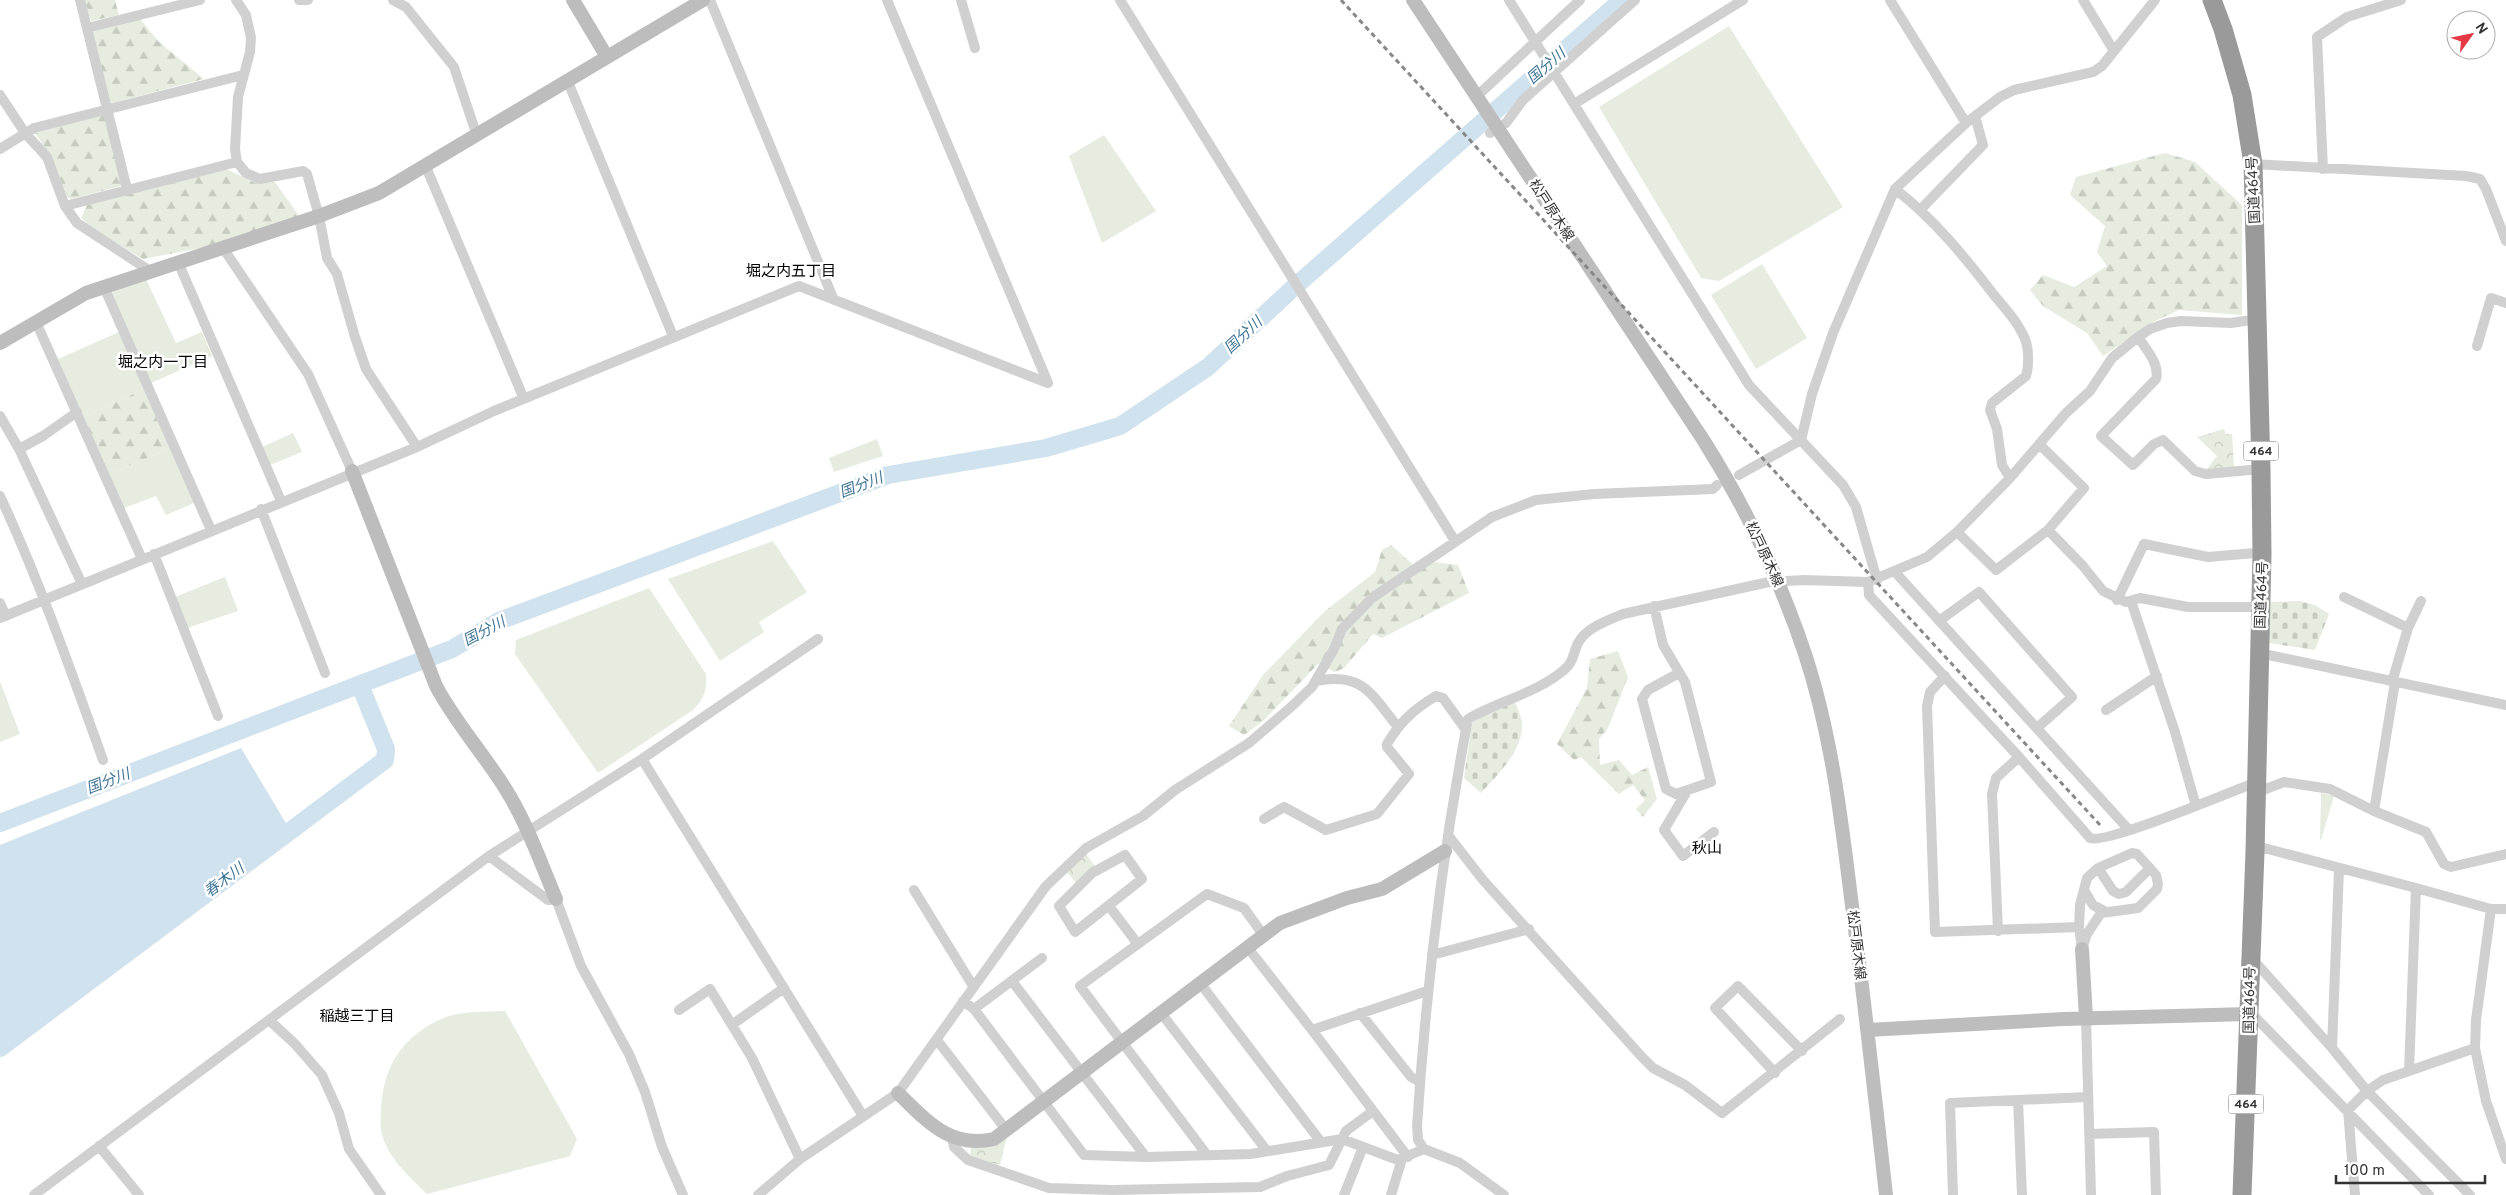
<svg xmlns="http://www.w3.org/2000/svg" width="2506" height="1195" font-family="Overpass,'Noto Sans JP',sans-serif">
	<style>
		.grass { fill: #e6ecdf }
		.forest { fill: url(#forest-firs) }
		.cemetery { fill: url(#cemetery-stones) }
		.park { fill: url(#park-crowns) }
		.water { fill: #cfe2ee }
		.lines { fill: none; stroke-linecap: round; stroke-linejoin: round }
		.river { stroke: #cfe2ee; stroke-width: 18 }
		.street { stroke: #d0d0d0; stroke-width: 10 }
		.secondary { stroke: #bdbdbd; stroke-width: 14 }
		.highway { stroke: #9a9a9a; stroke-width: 19 }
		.rail { stroke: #888; stroke-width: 3; stroke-dasharray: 5 4; stroke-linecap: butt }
		.labels { text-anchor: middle; stroke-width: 5; stroke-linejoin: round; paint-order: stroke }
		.shield { fill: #fff; stroke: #707070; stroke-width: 1 }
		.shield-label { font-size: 12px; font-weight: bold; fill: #333 }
		.street-label { font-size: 14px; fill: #333; stroke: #fff }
		.water-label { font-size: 15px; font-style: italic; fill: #3f7597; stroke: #fff }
		.neighbourhood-label { font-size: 15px; fill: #000; stroke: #fff }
	</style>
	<defs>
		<pattern id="forest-firs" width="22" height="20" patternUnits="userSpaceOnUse" patternTransform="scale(1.25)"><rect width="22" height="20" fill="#e6ecdf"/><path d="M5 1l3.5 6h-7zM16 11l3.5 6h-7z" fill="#c6cbc0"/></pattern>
		<pattern id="cemetery-stones" width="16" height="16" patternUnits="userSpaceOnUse" patternTransform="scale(1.25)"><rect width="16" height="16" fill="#e6ecdf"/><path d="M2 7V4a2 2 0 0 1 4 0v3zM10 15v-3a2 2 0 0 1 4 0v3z" fill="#c6cbc0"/></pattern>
		<pattern id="park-crowns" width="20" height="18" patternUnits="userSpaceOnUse" patternTransform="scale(1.25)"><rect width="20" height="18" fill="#e6ecdf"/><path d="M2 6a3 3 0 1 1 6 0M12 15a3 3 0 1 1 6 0" fill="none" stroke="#c6cbc0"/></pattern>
	</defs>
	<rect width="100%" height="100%" fill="#fff"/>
	<path class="grass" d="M 1729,26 L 1843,207 L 1719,281 L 1701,278 L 1599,107 Z
		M 1104,135 L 1156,211 L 1102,243 L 1069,156 Z
		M 1762,264 L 1807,338 L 1756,369 L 1711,295 Z
		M 146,279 L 176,343 L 202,332 L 212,356 L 151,383 L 112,295 L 113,290 Z
		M 119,332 L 144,389 L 84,417 L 58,359 Z
		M 293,433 L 302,452 L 270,465 L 262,447 Z
		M 877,439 L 883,456 L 834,472 L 829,458 Z
		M 170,448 L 194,503 L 166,515 L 156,496 L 124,508 L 108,475 Z
		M 773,541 L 807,592 L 759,622 L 764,632 L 720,661 L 668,579 Z
		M 225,577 L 238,611 L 187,628 L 175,597 Z
		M 649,588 L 706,674 C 707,690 704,699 693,710 L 598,773 L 515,654 L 516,640 Z
		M 0,681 L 20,734 L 0,742 Z
		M 2321,793 L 2334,796 L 2321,840 L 2320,839 Z
		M 505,1011 L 577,1139 L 570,1156 L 427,1194 C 409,1176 385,1156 381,1129 C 380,1123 381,1116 381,1110 C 383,1066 403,1035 444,1018 C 459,1011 488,1012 505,1011 Z"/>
	<path class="forest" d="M 84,0 L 115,0 L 119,15 L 91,21 Z
		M 140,19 L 158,41 L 204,79 L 112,103 L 109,101 L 92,32 Z
		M 103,114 L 105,117 L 122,182 L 121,186 L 71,199 L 67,197 L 52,157 L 35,133 Z
		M 2165,153 L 2195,162 L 2242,205 L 2242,315 L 2179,310 L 2155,321 L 2103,356 L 2087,333 L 2043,306 L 2030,290 L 2043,275 L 2074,287 L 2107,266 L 2097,252 L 2105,226 L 2070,195 L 2076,177 Z
		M 226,169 L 256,183 L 275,182 L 299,216 L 201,248 L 143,259 L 93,229 L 81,218 L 87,205 Z
		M 144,389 L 170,448 L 108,475 L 84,417 Z
		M 1391,545 L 1418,569 L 1434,562 L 1458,565 L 1469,593 L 1382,638 L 1373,634 L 1344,668 L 1335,672 L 1318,664 L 1264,720 L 1244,735 L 1229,726 L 1263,675 L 1325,611 L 1375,572 L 1382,550 Z
		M 1618,651 L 1628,677 L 1608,728 L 1599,739 L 1600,765 L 1619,760 L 1632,775 L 1648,767 L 1657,799 L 1643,817 L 1636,809 L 1645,800 L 1633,785 L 1619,794 L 1581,757 L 1574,760 L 1557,744 L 1587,688 L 1590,659 Z"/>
	<path class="cemetery" d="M 2300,601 L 2315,605 L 2329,614 L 2315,650 L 2269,643 L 2270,602 Z
		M 1515,702 C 1518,710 1523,719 1522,728 C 1520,754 1497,775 1481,793 L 1464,778 L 1472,723 L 1489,712 Z"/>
	<path class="park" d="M 2224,429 L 2226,434 L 2232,434 L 2234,467 L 2207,469 L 2217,456 L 2197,437 Z
		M 1086,854 L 1095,866 L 1077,884 L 1066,871 Z
		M 1007,1136 L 1000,1165 L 970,1158 L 971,1147 Z"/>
	<path class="water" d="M 241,748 L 287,825 L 0,1042 L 0,845 Z"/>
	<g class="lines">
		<path class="river" d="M 0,823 L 452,649 L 499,621 L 888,475 L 1046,448 L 1120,426 L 1208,367 L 1292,289 L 1622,0
			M 0,1048 L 385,760 L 386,749 L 360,685"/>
		<path class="street" d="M 80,0 L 127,189
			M 236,0 L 246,15 L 251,38 L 250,52 L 238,97 L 235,149 L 237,162 L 246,173 L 260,179 L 303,171 L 307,174 L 319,216 L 327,258 L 337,274 L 355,337 L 366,369 L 417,447
			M 299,0 L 308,0
			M 393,0 L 406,7 L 454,67 L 477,136
			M 710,0 L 833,298
			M 887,0 L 1048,383
			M 961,0 L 975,48
			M 1120,0 L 1455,541
			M 1509,0 L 1749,385 L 1843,485 L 1856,507 L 1877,580
			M 1890,0 L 1966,123 L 2000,97 L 2014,90 L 2093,72 L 2102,66 L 2155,0
			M 2083,0 L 2114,51
			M 87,28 L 200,0
			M 568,82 L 673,336
			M 0,95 L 25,133 L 47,157 L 65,206 L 77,223 L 150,271
			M 1477,96 L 1580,0
			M 1574,104 L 1743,0
			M 1490,133 L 1506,123 L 1523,100 L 1635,0
			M 0,149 L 34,128 L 243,75
			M 2253,164 L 2466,176 L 2480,179 L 2486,189 L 2506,241
			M 426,167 L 524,399
			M 2323,169 L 2317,37 L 2347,17 L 2401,0
			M 1895,189 C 1934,219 1964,256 1994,295 C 2005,308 2018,322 2025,339 C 2029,349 2029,366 2026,376 L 1992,403 L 1990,410 L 1997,429 L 2002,465 L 2010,478
			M 65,206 L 237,162
			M 1921,209 L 1983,145 L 1975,116
			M 223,248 L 308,374 L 352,471
			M 178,262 L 281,501
			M 104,287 L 211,530
			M 36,322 L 142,559
			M 2138,337 C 2146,349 2160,364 2156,379 L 2101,436 L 2133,465 L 2154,444 L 2163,440 L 2195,471 L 2206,474 L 2261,469
			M 2477,346 L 2491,298 L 2506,303
			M 0,416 L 19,449 L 82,584
			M 2039,444 L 2084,488 L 2048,530
			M 19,449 L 43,436 L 77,412
			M 1739,475 L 1801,440 L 1812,394 L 1833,333 L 1895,189 L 1966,123
			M 0,496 C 40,582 71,671 103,760
			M 261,509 L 325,673
			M 1957,532 L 1996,570 L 2048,530 L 2083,566 L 2103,591 L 2126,602 L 2140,598 L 2188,607 L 2261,607
			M 154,554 L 218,716
			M 1895,572 L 2129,830
			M 1868,582 L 1869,595 L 2019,757 L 2090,838 C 2106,845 2231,791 2255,783
			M 2344,597 L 2408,628
			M 2117,600 L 2144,544 L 2208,557 L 2255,553 L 2262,555
			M 2131,601 L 2175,732 L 2196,806
			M 0,603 L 6,616
			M 1654,606 L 1663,645 L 1685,682 L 1711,782 L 1676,794 L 1666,789 L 1642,699 L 1648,690 L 1679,673
			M 0,618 L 417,447 L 494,411 L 799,286 L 1048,383
			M 1939,621 L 1979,592 L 2072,697 L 2037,728
			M 2259,653 L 2506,705
			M 1945,676 L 1930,692 L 1927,706 L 1935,932 L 2079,927
			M 1316,681 C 1363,672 1371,694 1398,727
			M 2392,682 L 2408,628 L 2421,601
			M 2106,710 L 2157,676
			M 642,759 L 863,1116
			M 1687,791 L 1664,830 L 1683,856 L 1714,832
			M 2255,793 L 2284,782 L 2330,789 L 2374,811 L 2426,832 L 2444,864 L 2451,867 L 2506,854
			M 2374,811 L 2395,682
			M 1264,819 L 1284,807 L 1326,830 L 1377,814 L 1409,774 L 1387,747 L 1387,744 C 1400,722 1414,709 1436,696 L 1443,698 L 1466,730
			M 1448,835 L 1483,880 L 1641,1056 L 1653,1068 L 1685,1085 L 1722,1113 L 1840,1019
			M 2255,852 L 2264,848 L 2416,888
			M 2132,853 L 2137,854 L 2156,875 L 2158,884 L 2157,889 L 2138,908 L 2101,913 L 2087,934 L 2082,949 L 2079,927 L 2080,905 L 2087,878 L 2098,868 Z
			M 1125,855 L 1142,879 L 1075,932 L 1059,906 L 1092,873 Z
			M 489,856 L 548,900 L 556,899 L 581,966 L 629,1054 L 645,1092 L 662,1147 L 683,1195
			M 2098,868 L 2113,891 L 2119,894 L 2126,892 L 2150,868
			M 2339,869 L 2332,1048 L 2367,1091 L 2348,1110 L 2355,1195
			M 914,890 L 973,986
			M 2084,890 L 2093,905 L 2104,911
			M 1109,906 L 1137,943
			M 2491,909 L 2476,1020 L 2475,1048 L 2486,1101 L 2506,1159
			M 1998,931 L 1992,794 L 1996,778 L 2019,757
			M 1248,948 L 1312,1030
			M 1432,955 L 1529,929
			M 2257,964 L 2332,1048
			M 1012,981 L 1146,1157
			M 1200,983 L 1321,1142
			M 963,1001 L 974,1009 L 1084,1155 L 1146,1157 L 1251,1154 L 1342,1139 L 1398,1160 L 1424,1149
			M 974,1009 L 1042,958
			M 679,1010 L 710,989 L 752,1058 L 800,1159
			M 1161,1013 L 1267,1151
			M 1360,1013 L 1411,1077 L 1420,1082
			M 2086,1018 L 2091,1195
			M 2256,1018 L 2429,1195
			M 269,1020 L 295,1044 L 322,1075 L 339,1113 L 349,1149 L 381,1195
			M 733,1024 L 784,988
			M 937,1040 L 1007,1131
			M 2409,1071 L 2475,1048
			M 1775,1073 L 1715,1008 L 1738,986 L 1802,1051
			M 2018,1100 L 2022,1195
			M 2090,1134 L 2154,1132 L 2156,1195
			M 952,1137 L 954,1147 L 968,1160 L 1049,1188 L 1112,1190 L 1260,1187 L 1287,1176 L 1329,1165 L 1346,1131 L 1373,1111
			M 99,1146 L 139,1195
			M 1207,1155 L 1080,986 L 1207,894 L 1244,908 L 1264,936
			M 1408,1157 L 1312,1030 L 1427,991
			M 34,1195 L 489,856 L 642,759 L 818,639
			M 758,1195 L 800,1159 L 898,1093 L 1046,886 L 1086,848 L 1143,816 L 1175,790 L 1249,743 L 1291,707 L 1312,687 L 1334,649 L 1342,629 L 1372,598 L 1492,517 L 1536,500 L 1594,494 L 1713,489 L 1717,485
			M 1344,1195 L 1363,1147
			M 1391,1195 L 1402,1159
			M 1504,1195 L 1460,1163 L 1424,1149 L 1418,1140 L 1417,1126 C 1426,989 1442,854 1468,719 C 1499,701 1537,693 1564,670 C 1574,662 1573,653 1578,643 C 1586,628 1608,620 1623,614 L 1769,582 L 1804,580 L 1868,582 L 1927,557 L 1957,532 L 2010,478 L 2066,413 L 2090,391 L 2112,358 L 2138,337 L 2150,329 L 2167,323 L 2181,321 L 2231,323 L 2258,319
			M 1953,1195 L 1950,1103 L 2088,1097
			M 2470,1195 L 2367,1091 L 2383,1080 L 2409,1071 L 2416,888 L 2491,909 L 2506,909"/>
		<path class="secondary" d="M 573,0 L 607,57
			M 1413,0 L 1704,441 C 1746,508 1780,579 1805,654 C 1831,733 1841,816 1851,898 C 1864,997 1875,1096 1886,1195
			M 0,343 L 86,293 L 319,216 L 379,193 L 703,0
			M 352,471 L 436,686 C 455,722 483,753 505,788 C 527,823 540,861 556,899
			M 2082,949 L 2086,1018
			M 1868,1030 L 2064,1019 L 2249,1014
			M 898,1093 C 927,1121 950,1149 994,1139 L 1280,923 L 1347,898 L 1382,889 L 1445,851"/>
		<path class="highway" d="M 2212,0 L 2223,29 L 2242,95 L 2253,164 L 2261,469 L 2262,555 L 2255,852 L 2242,1195"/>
		<path class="rail" d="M 1341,0 L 2100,825"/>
	</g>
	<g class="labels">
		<g class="shield">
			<rect x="2243.5" y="441.5" width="35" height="19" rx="4"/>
			<rect x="2228.5" y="1094.5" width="35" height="19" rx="4"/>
		</g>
		<g class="shield-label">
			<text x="2261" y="455">464</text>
			<text x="2246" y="1108">464</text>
		</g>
		<g class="street-label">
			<text transform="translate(2253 190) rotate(-93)" y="5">国道464号</text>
			<text transform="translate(1552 210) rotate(57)" y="5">松戸原木線</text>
			<text transform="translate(1765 554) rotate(65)" y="5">松戸原木線</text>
			<text transform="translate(2261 595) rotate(-88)" y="5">国道464号</text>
			<text transform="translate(1857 945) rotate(83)" y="5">松戸原木線</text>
			<text transform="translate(2249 1000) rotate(-89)" y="5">国道464号</text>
		</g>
		<g class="water-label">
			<text transform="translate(1546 66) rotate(-41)" y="5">国分川</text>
			<text transform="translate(1243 335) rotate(-43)" y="5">国分川</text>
			<text transform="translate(861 485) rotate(-21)" y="5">国分川</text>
			<text transform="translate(484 631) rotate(-28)" y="5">国分川</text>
			<text transform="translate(108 781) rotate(-21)" y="5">国分川</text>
			<text transform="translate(224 880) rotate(-37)" y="5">春木川</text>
		</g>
		<g class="neighbourhood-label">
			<text x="791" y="276">堀之内五丁目</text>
			<text x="163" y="367">堀之内一丁目</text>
			<text x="1707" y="853">秋山</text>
			<text x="357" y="1021">稲越三丁目</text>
		</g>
	</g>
	<g transform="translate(2471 35) rotate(57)"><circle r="24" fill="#ffffff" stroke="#adadad"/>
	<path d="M0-4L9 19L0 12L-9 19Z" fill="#e63946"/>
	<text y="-8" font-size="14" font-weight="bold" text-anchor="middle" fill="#333333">N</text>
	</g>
	<path d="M2336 1175v8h149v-8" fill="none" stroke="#333333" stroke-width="2.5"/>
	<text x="2344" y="1175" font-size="15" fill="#333333" stroke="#ffffff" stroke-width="4" paint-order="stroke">100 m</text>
</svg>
